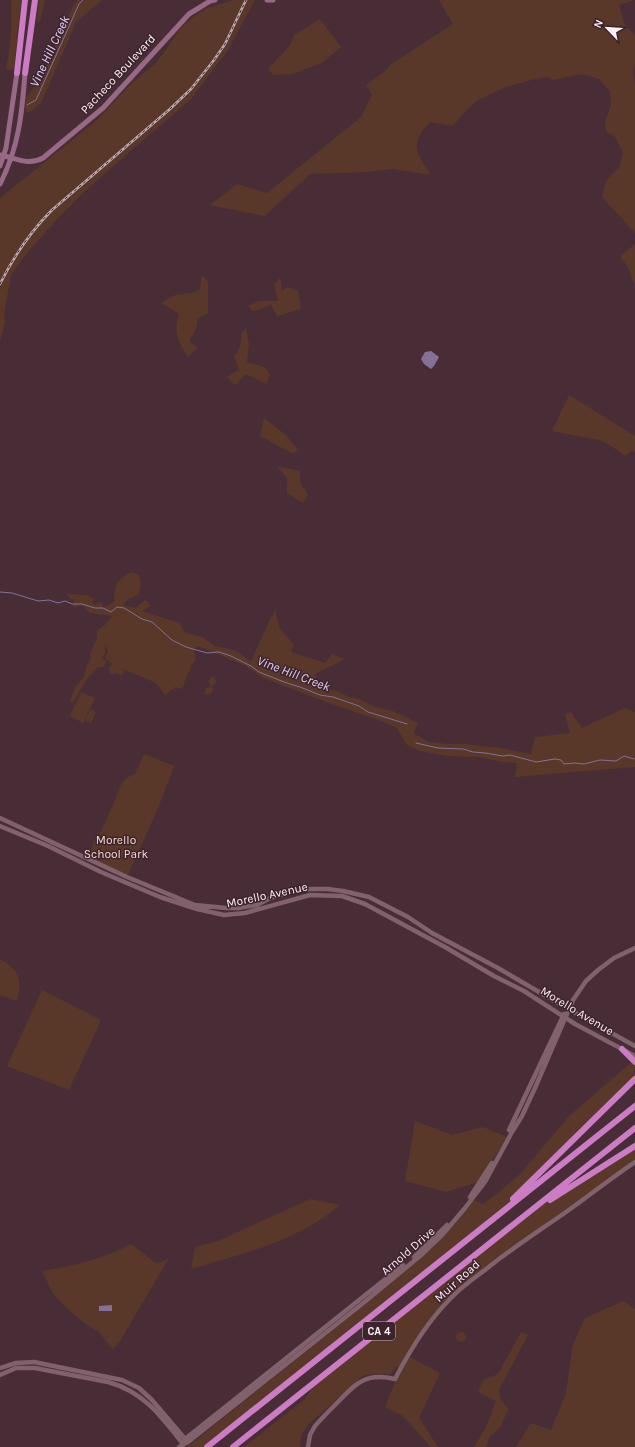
<svg xmlns="http://www.w3.org/2000/svg" width="635" height="1447" font-family="Karla,sans-serif">
	<style>
		.green { fill: #593829 }
		.water { fill: #837199 }
		.lines { fill: none; stroke-linecap: round; stroke-linejoin: round }
		.stream { stroke: #837199; stroke-width: 1 }
		.tertiary { stroke: #80616c; stroke-width: 4.5 }
		.secondary { stroke: #976987; stroke-width: 5 }
		.motorway { stroke: #cc7cc5; stroke-width: 6 }
		.rail-casing { stroke: #bda9b0; stroke-width: 2.5 }
		.rail { stroke: #3d232d; stroke-width: 1; stroke-dasharray: 3; stroke-linecap: butt }
		.labels { text-anchor: middle; stroke-width: 3; stroke-linejoin: round; paint-order: stroke }
		.shield { fill: #3d232d; stroke: #c5b2b9; stroke-width: 1 }
		.shield-label { font-size: 11px; font-weight: bold; fill: #fff0f5 }
		.street-label { font-size: 12px; fill: #fff0f5; stroke: #3d232d }
		.park-label { font-size: 12px; fill: #f8dacd; stroke: #3d232d }
		.water-label { font-size: 13px; font-style: italic; fill: #e0cef5; stroke: #3d232d }
	</style>
	<rect width="100%" height="100%" fill="#482d37"/>
	<path class="green" d="M 11,0 L 21,0 L 14,68 L 11,70 L 6,69 C 11,46 12,24 11,0 Z
		M 39,0 L 45,0 L 40,21 L 37,22 Z
		M 78,0 L 102,0 L 76,22 L 41,103 L 31,111 L 25,113 L 26,98 L 40,80 L 73,6 Z
		M 234,0 L 255,0 L 228,50 L 191,99 L 97,180 L 60,216 L 26,254 L 11,275 L 4,314 L 5,323 L 0,341 L 0,198 L 96,121 L 130,85 L 157,62 L 181,28 L 193,17 L 207,8 Z
		M 439,0 L 635,0 L 619,5 L 624,23 L 635,36 L 635,65 L 633,73 L 635,85 L 635,233 L 602,197 L 606,181 L 620,166 L 623,153 L 615,137 L 606,131 L 605,122 L 611,105 L 610,92 L 599,79 L 582,74 L 553,80 L 548,77 L 535,79 L 506,87 L 478,100 L 465,112 L 453,126 L 430,122 C 409,145 416,152 431,175 L 392,169 L 366,172 L 310,174 L 265,216 L 210,205 L 237,184 L 267,193 L 361,117 L 372,95 L 366,85 L 384,72 L 390,65 L 453,24 Z
		M 320,19 L 341,47 L 322,63 L 292,74 L 273,75 L 268,69 L 291,44 L 294,35 Z
		M 635,244 L 635,287 L 629,269 L 620,256 Z
		M 202,275 L 208,282 L 208,313 L 198,319 L 196,329 L 189,341 L 198,348 L 188,357 C 178,340 173,334 179,314 L 161,303 L 175,295 L 192,293 L 200,289 Z
		M 280,277 L 282,291 L 288,287 L 298,291 L 301,309 L 277,316 L 271,304 L 261,309 L 253,311 L 248,306 L 259,301 L 278,301 L 274,285 Z
		M 246,327 L 249,344 L 247,362 L 265,367 L 270,375 L 266,384 L 246,374 L 235,385 L 227,377 L 239,370 L 234,357 L 240,347 L 242,333 Z
		M 569,395 L 635,436 L 635,452 L 632,450 L 626,456 L 603,441 L 552,431 Z
		M 264,418 L 286,435 L 298,450 L 293,454 L 260,436 Z
		M 277,466 L 300,471 L 300,483 L 308,495 L 303,503 L 287,493 L 287,478 Z
		M 131,572 L 139,575 L 141,585 L 138,595 L 127,600 L 123,605 L 135,608 L 146,600 L 151,606 L 142,611 L 180,623 L 184,632 L 202,637 L 215,646 L 234,650 L 251,661 L 275,609 L 279,627 L 294,645 L 291,652 L 325,663 L 332,654 L 345,659 L 315,674 L 322,689 L 335,690 L 349,697 L 359,699 L 375,707 L 393,711 L 418,723 L 413,733 L 429,742 L 447,744 L 464,744 L 501,748 L 531,754 L 535,737 L 570,733 L 565,714 L 571,712 L 582,728 L 625,708 L 635,712 L 635,767 L 515,777 L 517,763 L 502,762 L 480,757 L 447,756 L 420,751 L 407,745 L 397,728 L 384,722 L 329,703 L 263,678 L 246,666 L 198,646 L 194,649 L 196,660 L 191,665 L 191,667 L 182,689 L 175,687 L 165,695 L 156,683 L 123,669 L 124,673 L 122,675 L 119,675 L 117,673 L 113,674 L 110,673 L 109,668 L 113,664 L 109,662 L 105,657 L 108,652 L 105,643 L 105,654 L 101,658 L 106,661 L 105,665 L 103,667 L 98,667 L 88,677 L 73,703 L 70,701 L 75,688 L 84,677 L 86,668 L 91,658 L 90,653 L 97,639 L 97,630 L 105,625 L 112,616 L 89,613 L 82,604 L 74,608 L 72,604 L 75,599 L 70,599 L 67,594 L 86,595 L 93,598 L 93,605 L 101,602 L 103,608 L 114,602 C 115,584 115,582 131,572 Z
		M 214,677 L 216,681 L 215,684 L 212,686 L 213,692 L 206,695 L 204,693 L 206,688 L 210,687 L 209,680 L 211,677 Z
		M 81,692 L 95,698 L 83,723 L 70,716 Z
		M 91,709 L 96,712 L 91,723 L 85,720 Z
		M 144,754 L 174,766 L 159,806 L 127,877 L 87,858 L 96,837 L 102,830 L 122,783 L 128,777 L 135,774 Z
		M 0,959 C 20,971 22,978 17,1001 L 0,995 Z
		M 42,990 L 101,1020 L 69,1090 L 7,1066 Z
		M 634,1060 L 635,1073 L 631,1079 L 549,1164 L 485,1226 L 207,1447 L 187,1447 L 363,1306 L 420,1256 L 472,1199 L 483,1204 L 498,1193 L 521,1173 L 568,1117 Z
		M 415,1121 L 452,1135 L 483,1127 L 507,1137 L 481,1181 L 446,1192 L 405,1181 Z
		M 635,1146 L 635,1162 L 526,1239 L 450,1299 L 408,1356 L 440,1373 L 419,1418 L 438,1447 L 431,1447 L 403,1416 L 385,1407 L 401,1367 L 396,1367 L 391,1374 L 374,1374 L 366,1375 L 360,1378 L 306,1427 L 301,1436 L 300,1447 L 244,1447 L 305,1399 L 316,1382 L 525,1215 Z
		M 310,1199 L 340,1205 C 298,1241 243,1254 191,1269 L 195,1247 L 218,1241 Z
		M 131,1244 L 157,1264 L 169,1258 L 120,1341 L 112,1349 L 98,1331 C 90,1330 61,1303 55,1296 C 50,1289 46,1279 42,1271 C 72,1266 104,1259 131,1244 Z
		M 623,1301 L 635,1309 L 635,1447 L 516,1447 L 531,1423 L 551,1430 L 566,1393 L 573,1344 L 585,1318 Z
		M456 1337a5 5 0 1 1 10 0a5 5 0 1 1-10 0Z
		M 521,1332 L 528,1335 L 499,1390 L 501,1400 L 509,1409 L 499,1429 L 490,1436 L 486,1447 L 474,1447 L 487,1425 L 496,1401 L 478,1392 L 483,1380 L 498,1374 Z"/>
	<path class="water" d="M 431,351 L 439,357 L 434,366 L 431,369 L 424,364 L 421,359 L 425,352 Z
		M 112,1305 L 112,1311 L 99,1311 L 99,1306 Z"/>
	<g class="lines">
		<path class="stream" d="M 27,105 L 36,100 L 79,4 L 83,0
			M 0,592 L 12,593 L 38,601 L 49,600 L 58,603 L 65,601 L 72,604 L 82,604 L 95,608 L 103,608 L 111,612 L 117,607 L 124,608 L 142,619 L 152,622 L 172,640 L 186,647 L 207,653 L 219,652 L 231,656 L 251,666 L 259,672 L 284,682 L 300,687 L 320,695 L 333,697 L 359,706 L 368,712 L 407,724
			M 416,743 L 438,748 L 463,749 L 473,752 L 485,753 L 503,756 L 510,755 L 536,762 L 555,759 L 561,760 L 564,764 L 575,763 L 584,764 L 600,760 L 616,761 L 624,756 L 634,759"/>
		<path class="tertiary" d="M 0,818 L 127,877 L 195,905 L 226,908 L 238,908 L 257,905 L 270,898 L 293,891 L 311,889 L 328,889 L 343,891 L 369,897 L 408,917 L 432,933 L 498,968 L 563,1006 L 635,1046
			M 0,826 L 48,846 L 101,872 L 160,897 L 197,909 L 224,915 L 245,913 L 310,895 L 342,896 L 365,904 L 445,947 L 494,976 L 524,991 L 575,1024 L 635,1056
			M 509,1130 L 564,1014
			M 470,1197 L 492,1163
			M 414,1257 L 447,1225
			M 0,1368 L 16,1363 L 34,1362 L 122,1380 L 139,1388 L 152,1400 L 186,1440
			M 0,1375 L 16,1368 L 35,1368 L 108,1382 C 144,1392 161,1416 183,1444
			M 183,1444 L 185,1439 L 403,1265
			M 179,1447 L 188,1442 L 362,1304 L 420,1256 L 443,1234 L 465,1208 L 485,1182 L 512,1132 L 522,1116 L 535,1088 L 573,1000 L 586,981 L 598,970 L 614,958 L 635,948
			M 308,1447 L 310,1435 L 315,1426 C 322,1418 329,1411 337,1403 C 356,1383 366,1372 395,1379 C 410,1350 427,1322 450,1299 C 460,1288 473,1279 485,1270 C 511,1249 539,1231 566,1212 C 589,1196 611,1178 635,1162"/>
		<path class="secondary" d="M 267,0 L 273,0
			M 0,155 C 16,158 28,166 43,158 L 103,108 L 189,14 L 210,1 L 215,0
			M 0,166 L 6,148 L 17,73
			M 0,184 C 19,147 22,113 25,73"/>
		<path class="motorway" d="M 17,73 L 25,0
			M 25,73 L 35,0
			M 622,1049 L 635,1062
			M 513,1199 L 635,1079
			M 550,1200 L 635,1146
			M 207,1447 L 635,1106
			M 233,1447 L 635,1128"/>
		<defs>
			<path id="rail" d="M 0,284 C 14,256 30,232 52,210 L 170,109 L 191,89 L 214,60 L 225,44 L 246,0"/>
		</defs>
		<use href="#rail" class="rail-casing"/>
		<use href="#rail" class="rail"/>
	</g>
	<g class="labels">
		<rect class="shield" x="363" y="1322" width="32" height="18" rx="3"/>
		<g class="shield-label">
			<text x="379" y="1335">CA 4</text>
		</g>
		<g class="street-label">
			<text transform="translate(118 74) rotate(-47)" y="4">Pacheco Boulevard</text>
			<text transform="translate(267 895) rotate(-12)" y="4">Morello Avenue</text>
			<text transform="translate(577 1011) rotate(31)" y="4">Morello Avenue</text>
			<text transform="translate(408 1251) rotate(-41)" y="4">Arnold Drive</text>
			<text transform="translate(457 1281) rotate(-42)" y="4">Muir Road</text>
		</g>
		<g class="park-label">
			<text x="116" y="844">Morello<tspan x="116" dy="14">School Park</tspan></text>
		</g>
		<g class="water-label">
			<text transform="translate(49 51) rotate(-65)" y="5">Vine Hill Creek</text>
			<text transform="translate(294 673) rotate(21)" y="5">Vine Hill Creek</text>
		</g>
	</g>
	<g transform="translate(607 28) rotate(295)" stroke="#3d232d" stroke-width="3" paint-order="stroke">
	<path d="M0-3L7 15L0 10L-7 15Z" fill="#fff0f5"/>
	<text y="-6" font-size="11" font-weight="bold" text-anchor="middle" fill="#fff0f5">N</text>
	</g>
</svg>
